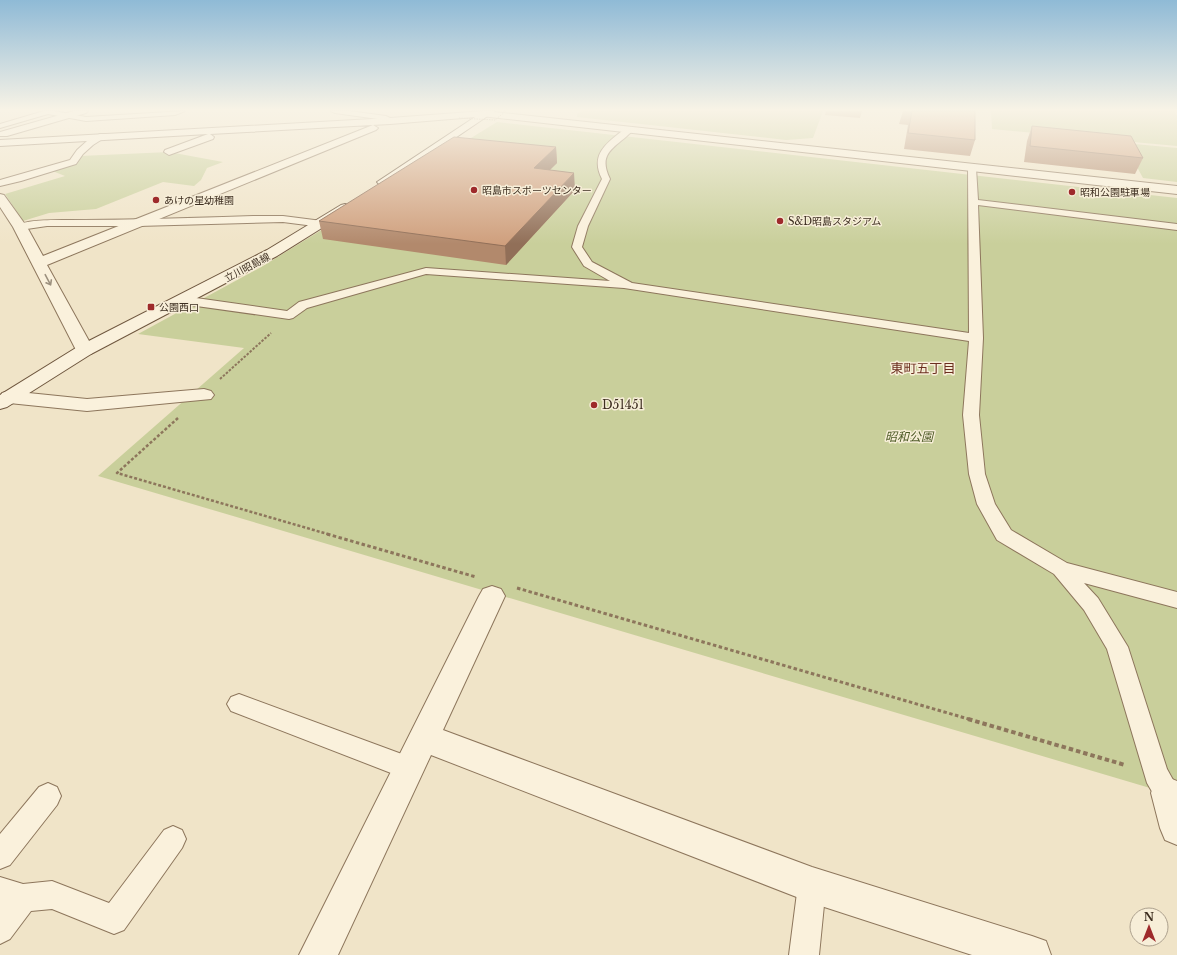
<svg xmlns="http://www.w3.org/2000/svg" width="1177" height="955" font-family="'Libre Baskerville','Noto Sans JP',serif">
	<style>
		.green { fill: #c9cf9b }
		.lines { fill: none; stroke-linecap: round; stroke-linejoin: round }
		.service-casing { stroke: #8d765c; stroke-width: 2 }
		.minor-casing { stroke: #8d765c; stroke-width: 2 }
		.tertiary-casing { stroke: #8d765c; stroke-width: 2 }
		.secondary-casing { stroke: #6f573f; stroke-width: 2 }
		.path-far3 { stroke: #8d765c; stroke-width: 2; stroke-dasharray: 2.5 1.5; stroke-linecap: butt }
		.path-far2 { stroke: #8d765c; stroke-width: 2.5; stroke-dasharray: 3 2; stroke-linecap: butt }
		.path-far1 { stroke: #8d765c; stroke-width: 3; stroke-dasharray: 3.5 2.5; stroke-linecap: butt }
		.path { stroke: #8d765c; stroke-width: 4; stroke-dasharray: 4.5 3; stroke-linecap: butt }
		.service { fill: #faf1dc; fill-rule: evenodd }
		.minor { fill: #faf1dc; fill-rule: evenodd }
		.tertiary { fill: #faf1dc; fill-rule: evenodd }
		.secondary { fill: #faf1dc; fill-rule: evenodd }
		.path-bridge { stroke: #8d765c; stroke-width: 1; stroke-dasharray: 1.5 1; stroke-linecap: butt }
		.wall { fill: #b2896c }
		.shaded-wall { fill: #916f58 }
		.building { fill: #cf9f7d; stroke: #916f58 }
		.oneway { stroke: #9c907e }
		.poi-dot { fill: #9e2a2b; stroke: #f7eed8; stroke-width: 1.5 }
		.labels { text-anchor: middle; stroke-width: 3; stroke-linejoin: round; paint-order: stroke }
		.far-poi-label { font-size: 10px; fill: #3d2e20; stroke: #f7eed8; text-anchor: start }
		.far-street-label { font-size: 10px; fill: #3d2e20; stroke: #f7eed8 }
		.poi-label { font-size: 12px; fill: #3d2e20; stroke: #f7eed8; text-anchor: start }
		.park-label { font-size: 12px; font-style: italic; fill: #4d5a26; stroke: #f7eed8 }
		.neighbourhood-label { font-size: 13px; fill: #6b2e1e; stroke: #f7eed8 }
	</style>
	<rect width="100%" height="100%" fill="#f0e4c8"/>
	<path class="green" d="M 582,111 L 823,111 L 813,138 L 786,140 L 577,117 L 577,114 Z
		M 991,111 L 1174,111 L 1177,115 L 1177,146 L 992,129 Z
		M 497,122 L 1177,198 L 1177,796 L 98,476 L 244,348 L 138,334 L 263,266 Z
		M 1124,143 L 1177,148 L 1177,182 L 1143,178 Z
		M 169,152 L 223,162 L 207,168 L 201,180 L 194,186 L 163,182 L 96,209 L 49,213 L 23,221 L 5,194 L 65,176 L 50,170 L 80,156 Z"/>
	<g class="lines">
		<defs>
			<path id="service" d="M 44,111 L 54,111 L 86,117 L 185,111 L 175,115 L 86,121 L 48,114 L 0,128 L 0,124 Z
				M 331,111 L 349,111 L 386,116 L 390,118 L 377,124 L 373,122 L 378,119 L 335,113 Z
				M 626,128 L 629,128 L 633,130 C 618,147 596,151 610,179 L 588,226 L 582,247 L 592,262 L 632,283 L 969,333 L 968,168 L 969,166 L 972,165 L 976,168 L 978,200 L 1177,224 L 1177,230 L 978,205 L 983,338 L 979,415 L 985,474 L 995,504 L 1011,530 L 1067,563 L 1177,592 L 1177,608 L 1084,583 L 1098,598 L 1128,647 L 1167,769 L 1177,787 L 1176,802 L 1167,806 L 1158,802 L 1147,783 L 1107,649 L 1084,610 L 1054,574 L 997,540 L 977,504 L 969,474 L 963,415 L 969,341 L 624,288 L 426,274 L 307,308 L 293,318 L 289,319 L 182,304 L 178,303 L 176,300 L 178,297 L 182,296 L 287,311 L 299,302 L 426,268 L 610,281 L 584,266 L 572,247 L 578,226 L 602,179 C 589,154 608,142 626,128 Z
				M 100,134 L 106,134 L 107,136 L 93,145 L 83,154 L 76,164 L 21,181 L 0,186 L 0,180 L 70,160 L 77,150 L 87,141 Z
				M 253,216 L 283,216 L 322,221 L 327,224 L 322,227 L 283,222 L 138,226 L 47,226 L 20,230 L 15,227 C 22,219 58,220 69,220 C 130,220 192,218 253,216 Z
				M 239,694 L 418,760 L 421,768 L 418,776 L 409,780 L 231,711 L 227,704 L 231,697 Z
				M 48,783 L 57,787 L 61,796 L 57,805 L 10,865 L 0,869 L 0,834 L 39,787 Z
				M 173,826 L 182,830 L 186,839 L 182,848 L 124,930 L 114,934 L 52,909 L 31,911 L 10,939 L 0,944 L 0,877 L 23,884 L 52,881 L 109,903 L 164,830 Z
				M 812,871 L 822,875 L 826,885 L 819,955 L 789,955 L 798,885 L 802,875 Z"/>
			<path id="minor" d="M 74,111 L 88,111 L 86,113 L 7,136 L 0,136 L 0,132 Z
				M 484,111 L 489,114 L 487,116 L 390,124 L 210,134 L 214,137 L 213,139 L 169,155 L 164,152 L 165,150 L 208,134 L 0,146 L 0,140 L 390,118 Z
				M 373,125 L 378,128 L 376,130 L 47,265 L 94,350 L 91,354 L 85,355 L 79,354 L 76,350 L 13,227 L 0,207 L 0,194 L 4,195 L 27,227 L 43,256 Z
				M 204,389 L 211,391 L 214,395 L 211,399 L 87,411 L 9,403 L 2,401 L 0,398 L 2,393 L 9,391 L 87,399 Z
				M 492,586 L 501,589 L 505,596 L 443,730 L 812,867 L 1032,936 L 1046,941 L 1051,955 L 972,955 L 812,903 L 431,755 L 338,955 L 299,955 L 479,596 L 483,589 Z
				M 1167,777 L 1177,781 L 1177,845 L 1165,840 L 1160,828 L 1151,793 L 1155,782 Z"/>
			<path id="tertiary" d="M 484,111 L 1177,186 L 1177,194 L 481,116 L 479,114 Z"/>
			<path id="secondary" d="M 484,111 L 495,111 L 387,184 L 379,184 L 377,182 Z
				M 345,204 L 349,205 L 351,208 L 349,211 L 277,256 L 91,354 L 7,407 L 0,409 L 0,395 L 79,346 L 267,250 L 341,205 Z"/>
		</defs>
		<use href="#service" class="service-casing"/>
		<use href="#minor" class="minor-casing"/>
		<use href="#tertiary" class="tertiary-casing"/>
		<use href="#secondary" class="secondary-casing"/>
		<path class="path-far3" d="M 220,379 L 271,333"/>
		<path class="path-far2" d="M 178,418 L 117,473 L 331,535"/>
		<path class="path-far1" d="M 327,534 L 476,577
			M 517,588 L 972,720"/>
		<path class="path" d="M 968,719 L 1125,765"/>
		<use href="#service" class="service"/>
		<use href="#minor" class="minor"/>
		<use href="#tertiary" class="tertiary"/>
		<use href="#secondary" class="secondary"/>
		<path class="path-bridge" d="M 459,118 L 495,120 L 506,111 L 503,111"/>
	</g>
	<path class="wall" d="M 826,111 L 862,111 L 860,118 L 825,115 Z
		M 903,111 L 975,111 L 975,140 L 970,156 L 904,149 L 908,125 L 899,124 Z
		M 1032,126 L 1143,158 L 1135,174 L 1024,162 L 1027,141 Z
		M 556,147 L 557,163 L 549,170 L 575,190 L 506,265 L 323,239 L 319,221 Z"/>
	<path class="shaded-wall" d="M 556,147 L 557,163 L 535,185 L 534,168 Z
		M 574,173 L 575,190 L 506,265 L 505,246 Z"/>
	<path class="building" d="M 912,111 L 975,111 L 975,140 L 908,133 Z
		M 1032,126 L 1131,136 L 1143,158 L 1030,146 Z
		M 454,137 L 556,147 L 534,168 L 574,173 L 505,246 L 319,221 Z"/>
	<defs><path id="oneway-shaft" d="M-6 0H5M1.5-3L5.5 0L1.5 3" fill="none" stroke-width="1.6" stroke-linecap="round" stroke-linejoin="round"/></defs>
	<use class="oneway" href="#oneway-shaft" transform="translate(48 280) rotate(62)"/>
	<linearGradient id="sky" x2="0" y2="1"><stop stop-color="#8fbad6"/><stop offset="0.45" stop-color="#f8f3e6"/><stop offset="1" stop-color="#f8f3e6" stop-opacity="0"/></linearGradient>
	<rect width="1177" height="244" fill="url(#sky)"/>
	<g class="poi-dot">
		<circle cx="474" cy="190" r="4"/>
		<circle cx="1072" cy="192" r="4"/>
		<circle cx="156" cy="200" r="4"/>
		<circle cx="780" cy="221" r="4"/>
		<rect x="147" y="303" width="8" height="8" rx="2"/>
		<circle cx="594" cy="405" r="4"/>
	</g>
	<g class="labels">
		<g class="far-poi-label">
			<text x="482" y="194">昭島市スポーツセンター</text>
			<text x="1080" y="196">昭和公園駐車場</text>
			<text x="164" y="204">あけの星幼稚園</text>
			<text x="788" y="225">S&amp;D昭島スタジアム</text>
			<text x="159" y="311">公園西口</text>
		</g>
		<g class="far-street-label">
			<text transform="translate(247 267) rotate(-28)" y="4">立川昭島線</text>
		</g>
		<g class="poi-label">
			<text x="602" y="409">D51451</text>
		</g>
		<g class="park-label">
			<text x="909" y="441">昭和公園</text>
		</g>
		<g class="neighbourhood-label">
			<text x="923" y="373">東町五丁目</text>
		</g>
	</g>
	<g transform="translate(1149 927)"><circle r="19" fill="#f7eed8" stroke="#ada18e"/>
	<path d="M0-3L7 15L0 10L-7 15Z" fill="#9e2a2b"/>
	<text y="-6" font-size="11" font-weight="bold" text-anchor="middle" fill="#3d2e20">N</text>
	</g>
</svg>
